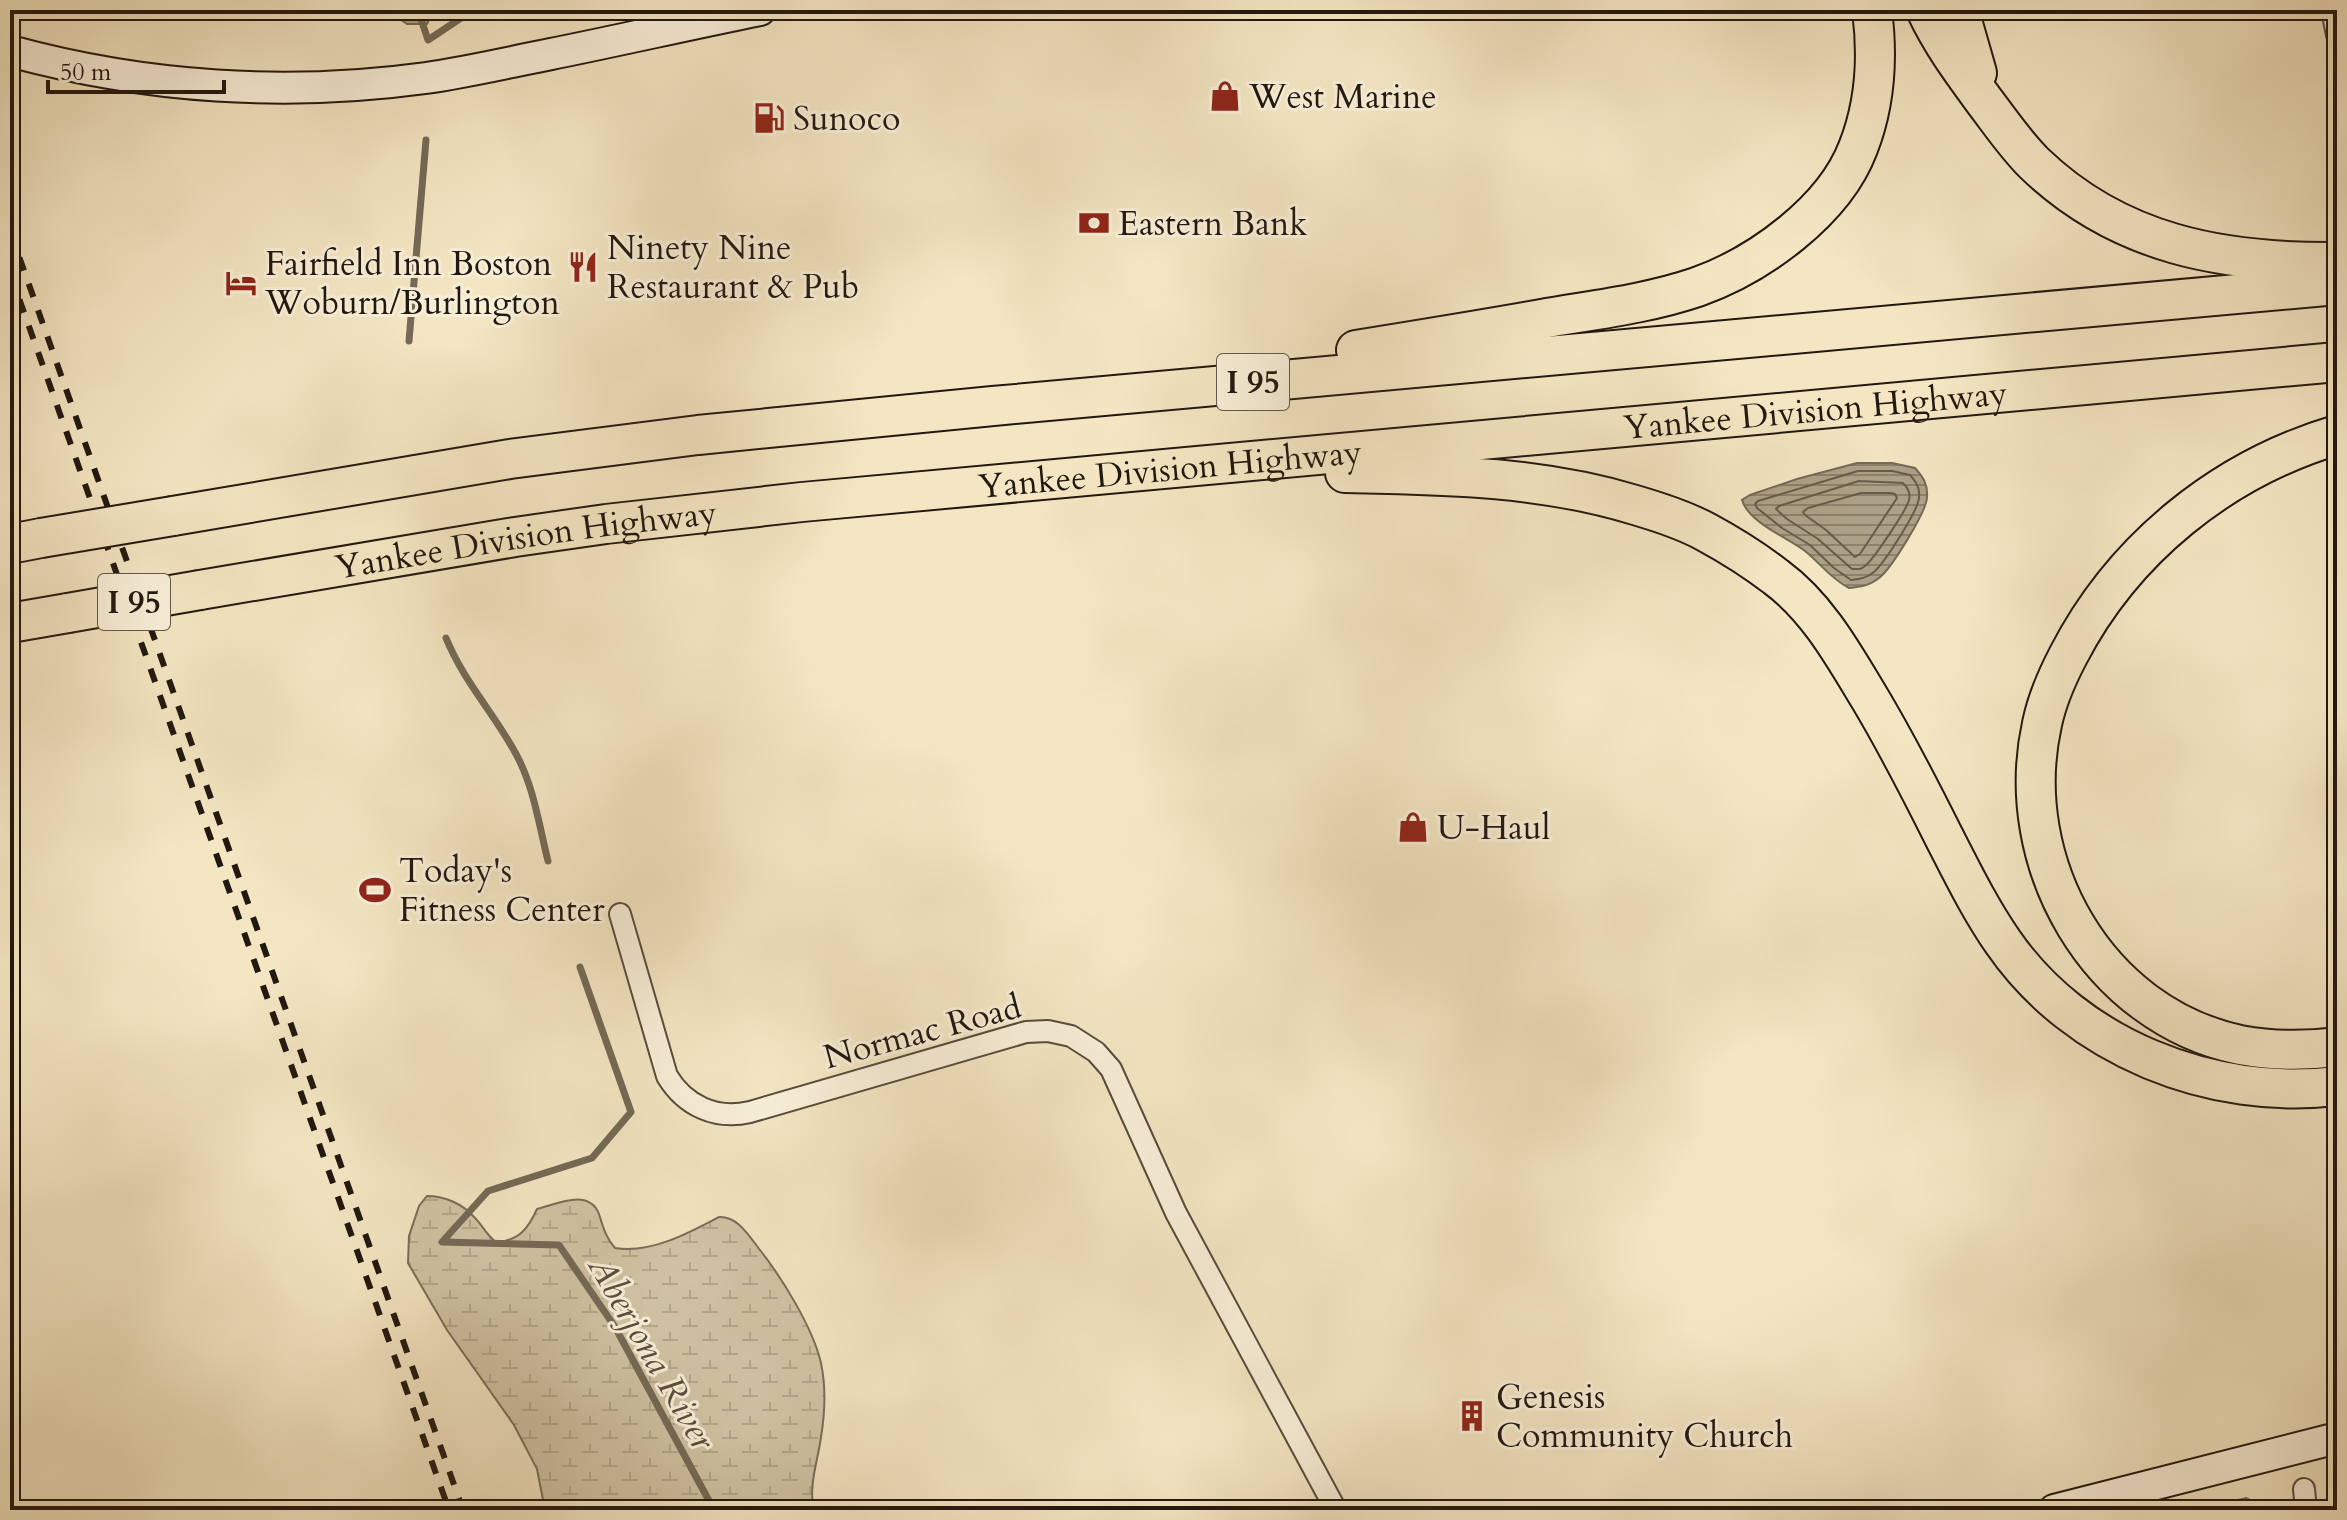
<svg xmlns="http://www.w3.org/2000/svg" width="2347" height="1520" font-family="Cardo,serif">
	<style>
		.forest { fill: url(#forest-firs); stroke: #786e5a; stroke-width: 2 }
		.wetland { fill: url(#wetland-marsh); stroke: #786e5a; stroke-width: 2 }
		.water { fill: url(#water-rules); stroke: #746a56; stroke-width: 2 }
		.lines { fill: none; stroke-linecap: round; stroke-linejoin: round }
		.shore { stroke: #665c4a; stroke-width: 2 }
		.stream { stroke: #746a56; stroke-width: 7 }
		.minor-casing { stroke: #564c3c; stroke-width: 24 }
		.secondary-casing { stroke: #21180f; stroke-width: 34 }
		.motorway-casing { stroke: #21180f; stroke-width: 42 }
		.minor { stroke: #f8efd8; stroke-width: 20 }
		.secondary { stroke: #f8efd8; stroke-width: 30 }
		.motorway { stroke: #f4e6c3; stroke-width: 38 }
		.rail { stroke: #21180f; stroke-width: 6; stroke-dasharray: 14 14; stroke-linecap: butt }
		.motorway-bridge-casing { stroke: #21180f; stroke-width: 42; stroke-linecap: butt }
		.motorway-bridge { stroke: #f4e6c3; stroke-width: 38 }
		.labels { text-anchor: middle; stroke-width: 6; stroke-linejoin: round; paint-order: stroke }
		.shield { fill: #f8efd8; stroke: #62584b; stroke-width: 2 }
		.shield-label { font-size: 32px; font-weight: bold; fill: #21180f }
		.poi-label { font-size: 34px; fill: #21180f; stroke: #f8efd8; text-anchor: start }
		.street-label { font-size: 34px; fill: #21180f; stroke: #f8efd8 }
		.water-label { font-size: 36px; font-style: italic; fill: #594e3f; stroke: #f8efd8 }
	</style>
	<defs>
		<pattern id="forest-firs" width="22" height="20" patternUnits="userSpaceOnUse" patternTransform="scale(2)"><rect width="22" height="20" fill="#d0c3a4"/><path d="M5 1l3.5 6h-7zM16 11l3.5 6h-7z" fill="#b2a78c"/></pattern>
		<pattern id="wetland-marsh" width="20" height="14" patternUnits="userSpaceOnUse" patternTransform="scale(2)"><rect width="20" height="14" fill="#d0c3a4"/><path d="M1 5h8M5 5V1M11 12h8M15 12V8" fill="none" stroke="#b2a78c"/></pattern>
		<pattern id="water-rules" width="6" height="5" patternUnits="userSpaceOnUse" patternTransform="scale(2)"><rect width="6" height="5" fill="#aca086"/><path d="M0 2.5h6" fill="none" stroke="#8c816c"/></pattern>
	</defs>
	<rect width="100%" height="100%" fill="#f4e6c3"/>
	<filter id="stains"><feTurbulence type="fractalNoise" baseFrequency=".0025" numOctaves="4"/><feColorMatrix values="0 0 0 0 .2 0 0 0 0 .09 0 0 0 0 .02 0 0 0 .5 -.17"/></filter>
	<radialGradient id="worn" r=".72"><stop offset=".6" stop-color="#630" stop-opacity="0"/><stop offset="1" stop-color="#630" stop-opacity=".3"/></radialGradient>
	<path class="forest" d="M 2246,1498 L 2270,1510 L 2194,1510 Z"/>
	<path class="wetland" d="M 427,1196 C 445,1196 463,1204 475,1218 C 484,1227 486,1235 497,1243 C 520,1239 528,1229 537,1209 C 557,1204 589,1188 599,1214 C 603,1227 606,1238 615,1248 C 650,1254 689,1233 719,1217 C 738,1216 749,1236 760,1250 C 782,1278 813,1328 821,1363 C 826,1387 825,1413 821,1437 C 818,1460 808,1487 814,1510 L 545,1510 L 537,1469 L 514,1425 L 447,1330 L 408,1263 L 409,1236 L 419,1206 Z"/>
	<path class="water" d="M 387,10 L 434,10 L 427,24 L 407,24 Z
		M 1857,463 L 1892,463 L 1915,468 C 1923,477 1928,484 1927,497 C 1927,511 1891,569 1879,578 C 1869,586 1860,587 1849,588 C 1831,579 1820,563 1805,551 C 1788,538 1748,522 1742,500 L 1750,495 L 1797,479 Z"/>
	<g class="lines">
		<path class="shore" d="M 1858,471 L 1892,471 L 1910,475 C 1916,482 1920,487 1919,497 C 1919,510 1884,563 1874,572 C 1867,578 1860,579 1851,580 L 1834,568 L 1810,545 L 1782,528 L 1757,508 L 1755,504 L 1758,501 Z
			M 1859,481 L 1903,483 C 1908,488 1911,493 1909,500 C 1906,511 1873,560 1865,566 C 1860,570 1859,569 1852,569 L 1818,539 L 1787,519 L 1776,509 L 1779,506 Z
			M 1861,493 L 1890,493 L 1895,494 L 1897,498 L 1860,554 L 1855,557 L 1826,530 L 1805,515 L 1803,512 L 1808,508 Z"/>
		<path class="stream" d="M 418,10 L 428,40 L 473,10
			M 409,341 L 426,140
			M 446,638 C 464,682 494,713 516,754 C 534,787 539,825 548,861
			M 580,967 L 631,1112 L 592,1158 L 488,1191 L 442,1242 L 559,1245 L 615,1327 L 714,1510"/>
		<defs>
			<path id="minor" d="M 2332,10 L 2337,35
				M 620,914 L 667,1076 C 685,1106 716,1120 750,1112 L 1026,1032 L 1048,1031 L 1071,1036 L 1096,1052 L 1111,1069 L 1176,1213 L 1336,1510
				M 2304,1489 L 2306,1510"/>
			<path id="secondary" d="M 10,51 C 145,88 287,97 426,78 C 468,72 510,62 551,54 C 621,40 690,24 760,10
				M 2054,1510 L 2337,1438"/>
			<g id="motorway">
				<path d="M 1926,10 C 1942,44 1963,72 1985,102 C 2001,123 2015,144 2034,163 C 2119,245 2223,263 2337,262"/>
				<path d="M 1959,10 L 1977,73"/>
				<path d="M 1356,350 C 1418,340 1480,330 1542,319 C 1593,310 1647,304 1697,287 C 1759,265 1834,211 1858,148 C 1875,105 1878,56 1872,10"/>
				<path d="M 2337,435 C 2222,469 2123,549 2068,656 C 2057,677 2047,700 2042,724 C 2011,863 2097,1015 2240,1045 C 2272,1051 2305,1051 2337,1047"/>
				<path d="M 1345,473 C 1444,475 1540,476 1635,505 C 1659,512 1684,520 1706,532 C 1730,545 1754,560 1776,577 C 1817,607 1843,654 1869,697 C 1896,742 1920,789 1944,837 C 1962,872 1980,909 2003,942 C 2076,1048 2212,1101 2337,1086"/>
				<path d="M 173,516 L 510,459 L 698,435 L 993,406 L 2337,285"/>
				<path d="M 10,544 L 41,538"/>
				<path id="s1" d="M 200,590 L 515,537 L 606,524 L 802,502 L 2337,362"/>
				<path d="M 10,623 L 68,613"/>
			</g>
		</defs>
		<use href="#minor" class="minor-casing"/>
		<use href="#secondary" class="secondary-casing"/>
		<use href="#motorway" class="motorway-casing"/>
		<use href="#minor" class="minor"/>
		<use href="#secondary" class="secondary"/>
		<use href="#motorway" class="motorway"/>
		<path class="rail" d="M 10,231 L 463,1510
			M 10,273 L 449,1510"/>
		<defs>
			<path id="motorway-bridge" d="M 41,538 L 173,516
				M 68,613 L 200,590"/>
		</defs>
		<use href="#motorway-bridge" class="motorway-bridge-casing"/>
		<use href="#motorway-bridge" class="motorway-bridge"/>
	</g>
	<defs>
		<symbol id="shop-bare" viewBox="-9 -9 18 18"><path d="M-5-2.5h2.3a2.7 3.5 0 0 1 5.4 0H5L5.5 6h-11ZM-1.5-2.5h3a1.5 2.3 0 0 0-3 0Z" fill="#8f2418" stroke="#f8efd8" stroke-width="2.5" paint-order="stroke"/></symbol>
		<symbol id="fuel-bare" viewBox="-9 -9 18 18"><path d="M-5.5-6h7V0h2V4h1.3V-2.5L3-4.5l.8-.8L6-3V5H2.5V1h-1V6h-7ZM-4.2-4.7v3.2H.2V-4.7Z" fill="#8f2418" stroke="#f8efd8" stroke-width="2.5" paint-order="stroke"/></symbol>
		<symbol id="bank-bare" viewBox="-9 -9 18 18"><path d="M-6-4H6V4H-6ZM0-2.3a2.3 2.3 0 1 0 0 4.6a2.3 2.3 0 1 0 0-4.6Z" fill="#8f2418" stroke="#f8efd8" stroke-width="2.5" paint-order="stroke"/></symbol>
		<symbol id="restaurant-bare" viewBox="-9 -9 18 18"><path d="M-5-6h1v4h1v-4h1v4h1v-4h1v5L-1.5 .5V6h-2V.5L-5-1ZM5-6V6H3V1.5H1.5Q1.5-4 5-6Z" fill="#8f2418" stroke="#f8efd8" stroke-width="2.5" paint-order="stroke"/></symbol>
		<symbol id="hotel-bare" viewBox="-9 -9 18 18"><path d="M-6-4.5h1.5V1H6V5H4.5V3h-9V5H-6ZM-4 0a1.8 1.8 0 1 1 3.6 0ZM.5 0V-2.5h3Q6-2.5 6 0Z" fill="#8f2418" stroke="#f8efd8" stroke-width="2.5" paint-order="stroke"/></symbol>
		<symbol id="stadium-bare" viewBox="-9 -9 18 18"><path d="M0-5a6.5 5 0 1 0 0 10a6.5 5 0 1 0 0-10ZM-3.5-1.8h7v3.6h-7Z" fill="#8f2418" stroke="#f8efd8" stroke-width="2.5" paint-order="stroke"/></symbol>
		<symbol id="building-bare" viewBox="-9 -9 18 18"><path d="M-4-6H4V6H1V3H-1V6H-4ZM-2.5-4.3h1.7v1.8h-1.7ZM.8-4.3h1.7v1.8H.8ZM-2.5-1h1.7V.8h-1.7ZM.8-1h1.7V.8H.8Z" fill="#8f2418" stroke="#f8efd8" stroke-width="2.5" paint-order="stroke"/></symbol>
	</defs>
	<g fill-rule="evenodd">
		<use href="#shop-bare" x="1203" y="74" width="44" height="44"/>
		<use href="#fuel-bare" x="747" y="96" width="44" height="44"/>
		<use href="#bank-bare" x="1072" y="201" width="44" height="44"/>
		<use href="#restaurant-bare" x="561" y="245" width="44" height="44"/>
		<use href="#hotel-bare" x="219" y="261" width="44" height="44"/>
		<use href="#shop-bare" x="1391" y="805" width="44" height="44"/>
		<use href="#stadium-bare" x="353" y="868" width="44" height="44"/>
		<use href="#building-bare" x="1450" y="1394" width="44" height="44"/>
	</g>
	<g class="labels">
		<g class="shield">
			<rect x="1217" y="354" width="72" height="56" rx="6"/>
			<rect x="98" y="574" width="72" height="56" rx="6"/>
		</g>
		<g class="shield-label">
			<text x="1253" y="393">I 95</text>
			<text x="134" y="613">I 95</text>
		</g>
		<g class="poi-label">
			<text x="1249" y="108">West Marine</text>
			<text x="793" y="130">Sunoco</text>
			<text x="1118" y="235">Eastern Bank</text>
			<text x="607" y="259">Ninety Nine<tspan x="607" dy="39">Restaurant &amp; Pub</tspan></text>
			<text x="265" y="275">Fairfield Inn Boston<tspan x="265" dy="39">Woburn/Burlington</tspan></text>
			<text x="1437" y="839">U-Haul</text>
			<text x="399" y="882">Today's<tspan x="399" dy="39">Fitness Center</tspan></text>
			<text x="1496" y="1408">Genesis<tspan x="1496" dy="39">Community Church</tspan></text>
		</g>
		<g class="street-label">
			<text dy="12" stroke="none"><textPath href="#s1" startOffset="1626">Yankee Division Highway</textPath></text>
			<text dy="12" stroke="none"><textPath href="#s1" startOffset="978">Yankee Division Highway</textPath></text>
			<text dy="12" stroke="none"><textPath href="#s1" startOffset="330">Yankee Division Highway</textPath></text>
			<text transform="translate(922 1031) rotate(-15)" y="12">Normac Road</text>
		</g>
		<g class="water-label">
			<text transform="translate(653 1352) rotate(60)" y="13">Aberjona River</text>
		</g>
	</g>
	<rect width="2347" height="1520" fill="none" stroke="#f4e6c3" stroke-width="40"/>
	<rect x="12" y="12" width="2323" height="1496" fill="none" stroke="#21180f" stroke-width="4"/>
	<rect x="20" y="20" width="2307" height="1480" fill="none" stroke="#21180f" stroke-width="2"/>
	<path d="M48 80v12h176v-12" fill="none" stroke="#21180f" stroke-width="4"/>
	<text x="60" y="80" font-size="24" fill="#21180f" stroke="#f8efd8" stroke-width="6" paint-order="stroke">50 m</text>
	<rect width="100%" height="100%" filter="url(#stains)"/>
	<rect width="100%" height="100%" fill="url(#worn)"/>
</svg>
